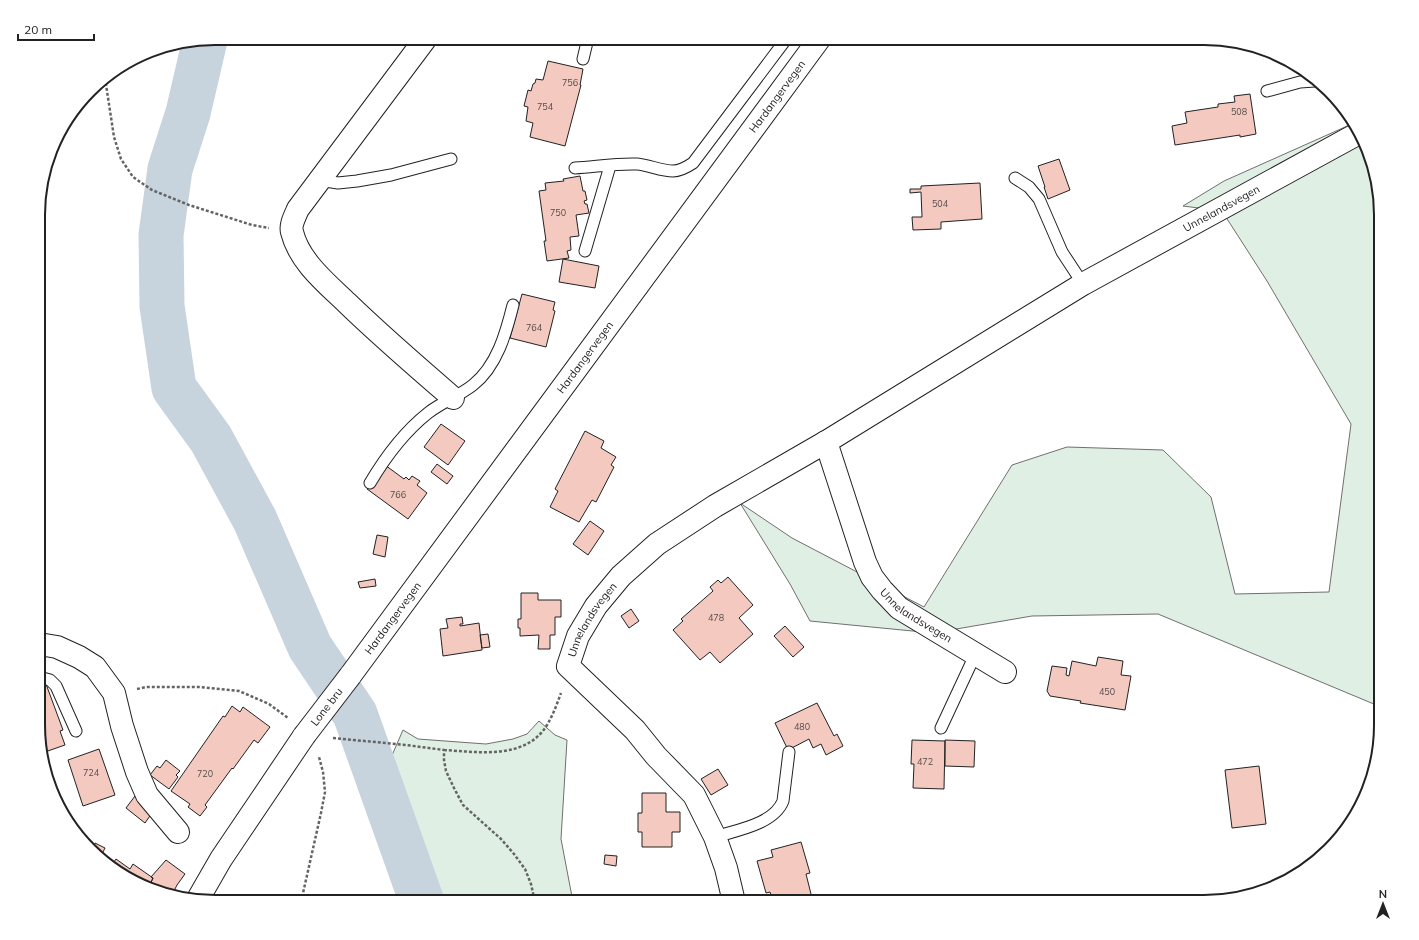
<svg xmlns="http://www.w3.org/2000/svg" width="1419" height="940" font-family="Mulish,sans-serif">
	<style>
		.green { fill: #e0efe3; stroke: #6f6f6f }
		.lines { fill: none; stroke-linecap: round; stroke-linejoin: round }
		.river { stroke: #c7d3dd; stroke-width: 45 }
		.building { fill: #f3c9c0; stroke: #222 }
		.service-casing { stroke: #222; stroke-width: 13 }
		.minor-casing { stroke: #222; stroke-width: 24 }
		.primary-casing { stroke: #222; stroke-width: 24 }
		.path { stroke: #646464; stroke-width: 2.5; stroke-dasharray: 3 2; stroke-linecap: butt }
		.service { stroke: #fff; stroke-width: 11 }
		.minor { stroke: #fff; stroke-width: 22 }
		.primary { stroke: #fff; stroke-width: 22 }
		.primary-bridge-casing { stroke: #222; stroke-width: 24; stroke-linecap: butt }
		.primary-bridge { stroke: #fff; stroke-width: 22 }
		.labels { text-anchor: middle; stroke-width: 3; stroke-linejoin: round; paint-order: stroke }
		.number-label { font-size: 9px; fill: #564c4a }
		.street-label { font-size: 11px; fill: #222; stroke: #fff }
		.rim { fill: none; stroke: #222; stroke-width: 2 }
	</style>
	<rect width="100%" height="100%" fill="#fff"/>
	<path class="green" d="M 1354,123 L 1357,127 L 1381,204 L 1381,707 L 1158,614 L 1032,616 L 933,633 L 810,621 L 790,584 L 740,503 L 792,538 L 924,607 L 1012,465 L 1067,447 L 1163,450 L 1211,497 L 1235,594 L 1329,592 L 1351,424 L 1267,281 L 1222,211 L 1183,206 L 1224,181 Z
		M 539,721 L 555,735 L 567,740 L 561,839 L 573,902 L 408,902 L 383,776 L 403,730 L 418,739 L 486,744 L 513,739 L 527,734 Z"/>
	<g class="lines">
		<path class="river" d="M 205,40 L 188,113 L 170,169 L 161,235 L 162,306 L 174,388 L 211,439 L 255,520 L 310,647 L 355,714 L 422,902"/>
	</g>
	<path class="building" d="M 548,61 L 583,69 L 580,85 L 581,85 L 565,146 L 530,137 L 533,123 L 526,121 L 528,107 L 524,106 L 528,90 L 531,91 L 533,84 L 535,83 L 536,79 L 543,80 Z
		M 1250,94 L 1256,134 L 1240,137 L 1240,135 L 1175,145 L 1172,126 L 1187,123 L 1185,112 L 1218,107 L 1218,104 L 1235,102 L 1234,96 Z
		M 1059,159 L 1070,190 L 1048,199 L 1044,187 L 1045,187 L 1038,166 Z
		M 580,176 L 583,191 L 585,191 L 587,200 L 584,201 L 585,204 L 587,204 L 589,213 L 576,215 L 579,236 L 570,237 L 571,250 L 567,251 L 569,258 L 547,261 L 544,241 L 546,241 L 539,191 L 546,190 L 545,183 L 564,181 L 563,179 Z
		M 980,183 L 982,219 L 941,222 L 941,229 L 913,230 L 912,217 L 922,217 L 921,192 L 910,193 L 910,189 L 921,189 L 921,186 Z
		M 563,259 L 599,266 L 595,288 L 559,282 Z
		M 522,294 L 555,302 L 553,310 L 555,311 L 546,347 L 510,338 Z
		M 441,424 L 465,441 L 448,465 L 424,447 Z
		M 585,431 L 604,441 L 601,448 L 616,457 L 611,465 L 614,467 L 596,502 L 592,500 L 579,522 L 550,507 L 558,491 L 555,489 Z
		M 437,464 L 453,476 L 447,484 L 431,472 Z
		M 385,465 L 404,479 L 406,477 L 409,480 L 412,476 L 420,481 L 417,485 L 427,493 L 408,519 L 367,489 Z
		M 590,521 L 604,531 L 588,555 L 573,544 Z
		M 377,535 L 388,537 L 385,557 L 373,554 Z
		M 728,577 L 753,605 L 739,618 L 753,634 L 720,663 L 710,652 L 700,660 L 673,630 L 683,621 L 681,619 L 713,591 L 710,587 L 718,580 L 721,583 Z
		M 375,579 L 376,586 L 360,588 L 358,582 Z
		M 521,593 L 538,593 L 538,600 L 561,600 L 561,617 L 555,617 L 555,635 L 550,635 L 550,649 L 538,649 L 539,635 L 520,636 L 520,628 L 518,628 L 518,619 L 521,619 Z
		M 631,609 L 639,621 L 629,628 L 621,616 Z
		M 462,617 L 463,624 L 460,624 L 460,626 L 479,623 L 482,650 L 443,656 L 440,629 L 448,628 L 446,619 Z
		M 785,626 L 804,647 L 793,657 L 774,636 Z
		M 488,634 L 490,647 L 482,648 L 480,635 Z
		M 1098,657 L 1123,661 L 1121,675 L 1131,676 L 1125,710 L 1080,703 L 1081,701 L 1050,696 L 1047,691 L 1052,666 L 1067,668 L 1066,675 L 1069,676 L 1072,661 L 1096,666 Z
		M 46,684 L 63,730 L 60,731 L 65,745 L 42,753 L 39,748 L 39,686 Z
		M 817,703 L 834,736 L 837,734 L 843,746 L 826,755 L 821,744 L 813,748 L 809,739 L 788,750 L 775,723 Z
		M 232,706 L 240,712 L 243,707 L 270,727 L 258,743 L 254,740 L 233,769 L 232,768 L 205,805 L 207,807 L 200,816 L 188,807 L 190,804 L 171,791 L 223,716 L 225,717 Z
		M 912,740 L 945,741 L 944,789 L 913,788 L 914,764 L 911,764 Z
		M 945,740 L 975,741 L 974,767 L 945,766 Z
		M 99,749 L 115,795 L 83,806 L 68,760 Z
		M 166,760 L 180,771 L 176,775 L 178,777 L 169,789 L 150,775 L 157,766 L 160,768 Z
		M 1259,766 L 1266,824 L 1232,828 L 1225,770 Z
		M 718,769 L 728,785 L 711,795 L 701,779 Z
		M 642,793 L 666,793 L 666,812 L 680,812 L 680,832 L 672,832 L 672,847 L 642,847 L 642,832 L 638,832 L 638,813 L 642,813 Z
		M 135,796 L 154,810 L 145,823 L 126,808 Z
		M 801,842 L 810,873 L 806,874 L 813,902 L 773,902 L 770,892 L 766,893 L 757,861 L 773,857 L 771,850 Z
		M 95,843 L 105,848 L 101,856 L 93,847 Z
		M 605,855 L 617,856 L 616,866 L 604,864 Z
		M 116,859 L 130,869 L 133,864 L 153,878 L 148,888 L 116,872 L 111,866 Z
		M 166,860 L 185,874 L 177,885 L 172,895 L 161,893 L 150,885 L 153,878 L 151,877 Z"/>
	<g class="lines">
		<defs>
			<path id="service" d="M 583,59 L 588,38
				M 1267,91 L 1300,82 L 1315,81
				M 575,168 C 594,167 618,163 637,164 C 649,165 661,171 673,171 C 680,171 687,167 693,163 L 787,38
				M 1015,178 L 1029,187 L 1039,199 L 1062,252 L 1083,284
				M 319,180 L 338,183 L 357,181 L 391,175 L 451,159
				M 585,251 L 610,166
				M 370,483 C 386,456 404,432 428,413 C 442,402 459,396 473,385 C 497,366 506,333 513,305
				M 39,677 L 50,680 L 56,686 L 76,731
				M 941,728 L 975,655
				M 715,837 C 737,830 774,824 783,801 L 789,752"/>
			<g id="minor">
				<path d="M 426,38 L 298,209 C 295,216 290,225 292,232 C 299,261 326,283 347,303 C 381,336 417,367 453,398"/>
				<path id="s1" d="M 826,442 L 865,562 L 872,577 L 882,590 L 899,608 L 1005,672"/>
				<path d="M 39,644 L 57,647 L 79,657 L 95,667 L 114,693 L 122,726 L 137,772 L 147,795 L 178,832"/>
				<path id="s2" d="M 734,902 L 726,868 L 715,837 L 694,795 L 656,756 L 635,730 L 568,666 L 578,636 L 596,606 L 621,576 L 657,544 L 715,506 L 826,442 L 1083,284 L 1359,133"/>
			</g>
			<g id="primary">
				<path id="s3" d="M 350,676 L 820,38"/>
				<path d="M 198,899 L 221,859 L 304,736"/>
			</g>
		</defs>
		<use href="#service" class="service-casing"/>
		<use href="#minor" class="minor-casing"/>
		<use href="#primary" class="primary-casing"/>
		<path class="path" d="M 105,78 L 114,137 L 121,159 L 133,177 L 152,190 L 189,205 L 252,225 L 269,228
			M 137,689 L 146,687 L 200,687 L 239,691 L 269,704 L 288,718
			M 333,738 L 406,745 L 444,750 L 444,760 L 446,771 L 454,788 L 463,805 L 501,839 L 514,854 L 525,869 L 531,884 L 535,902
			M 444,750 C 478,752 526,760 547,725 C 553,715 557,704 561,693
			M 301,902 L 321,813 L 325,792 L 323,772 L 319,757"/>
		<use href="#service" class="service"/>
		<use href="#minor" class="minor"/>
		<use href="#primary" class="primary"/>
		<defs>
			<g id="primary-bridge">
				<path id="s4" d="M 304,736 L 350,676"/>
			</g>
		</defs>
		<use href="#primary-bridge" class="primary-bridge-casing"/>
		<use href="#primary-bridge" class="primary-bridge"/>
	</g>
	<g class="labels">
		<g class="number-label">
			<text x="570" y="86">756</text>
			<text x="545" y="110">754</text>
			<text x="1239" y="115">508</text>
			<text x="940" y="207">504</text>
			<text x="558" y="216">750</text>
			<text x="534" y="331">764</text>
			<text x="398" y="498">766</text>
			<text x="716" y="621">478</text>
			<text x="1107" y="695">450</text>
			<text x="802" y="730">480</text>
			<text x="925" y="765">472</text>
			<text x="91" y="776">724</text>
			<text x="205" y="777">720</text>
		</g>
		<g class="street-label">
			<text dy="4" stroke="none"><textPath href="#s3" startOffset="720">Hardangervegen</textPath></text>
			<text dy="4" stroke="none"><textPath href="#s2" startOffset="1106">Unnelandsvegen</textPath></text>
			<text dy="4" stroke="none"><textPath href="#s3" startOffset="396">Hardangervegen</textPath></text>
			<text dy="4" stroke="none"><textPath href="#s1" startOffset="202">Unnelandsvegen</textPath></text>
			<text dy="4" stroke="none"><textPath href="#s3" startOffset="72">Hardangervegen</textPath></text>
			<text dy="4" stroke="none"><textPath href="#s2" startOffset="348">Unnelandsvegen</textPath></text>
			<text dy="4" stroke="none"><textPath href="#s4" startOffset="37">Lone bru</textPath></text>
		</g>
	</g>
	<path d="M0 0H1419V940H0ZM215 45H1204A170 170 0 0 1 1374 215V725A170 170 0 0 1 1204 895H215A170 170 0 0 1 45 725V215A170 170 0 0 1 215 45Z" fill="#fff" fill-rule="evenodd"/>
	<path class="rim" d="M215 45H1204A170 170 0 0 1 1374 215V725A170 170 0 0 1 1204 895H215A170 170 0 0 1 45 725V215A170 170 0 0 1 215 45Z"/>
	<g transform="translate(1383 904)" stroke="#ffffff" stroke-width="3" paint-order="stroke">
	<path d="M0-3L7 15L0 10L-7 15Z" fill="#222222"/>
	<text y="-6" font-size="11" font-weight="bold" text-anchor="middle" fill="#222222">N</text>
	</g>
	<path d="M18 34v6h76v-6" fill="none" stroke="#222222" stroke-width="2"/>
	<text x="24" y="34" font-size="12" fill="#222222" stroke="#ffffff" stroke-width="3" paint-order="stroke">20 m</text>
</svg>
